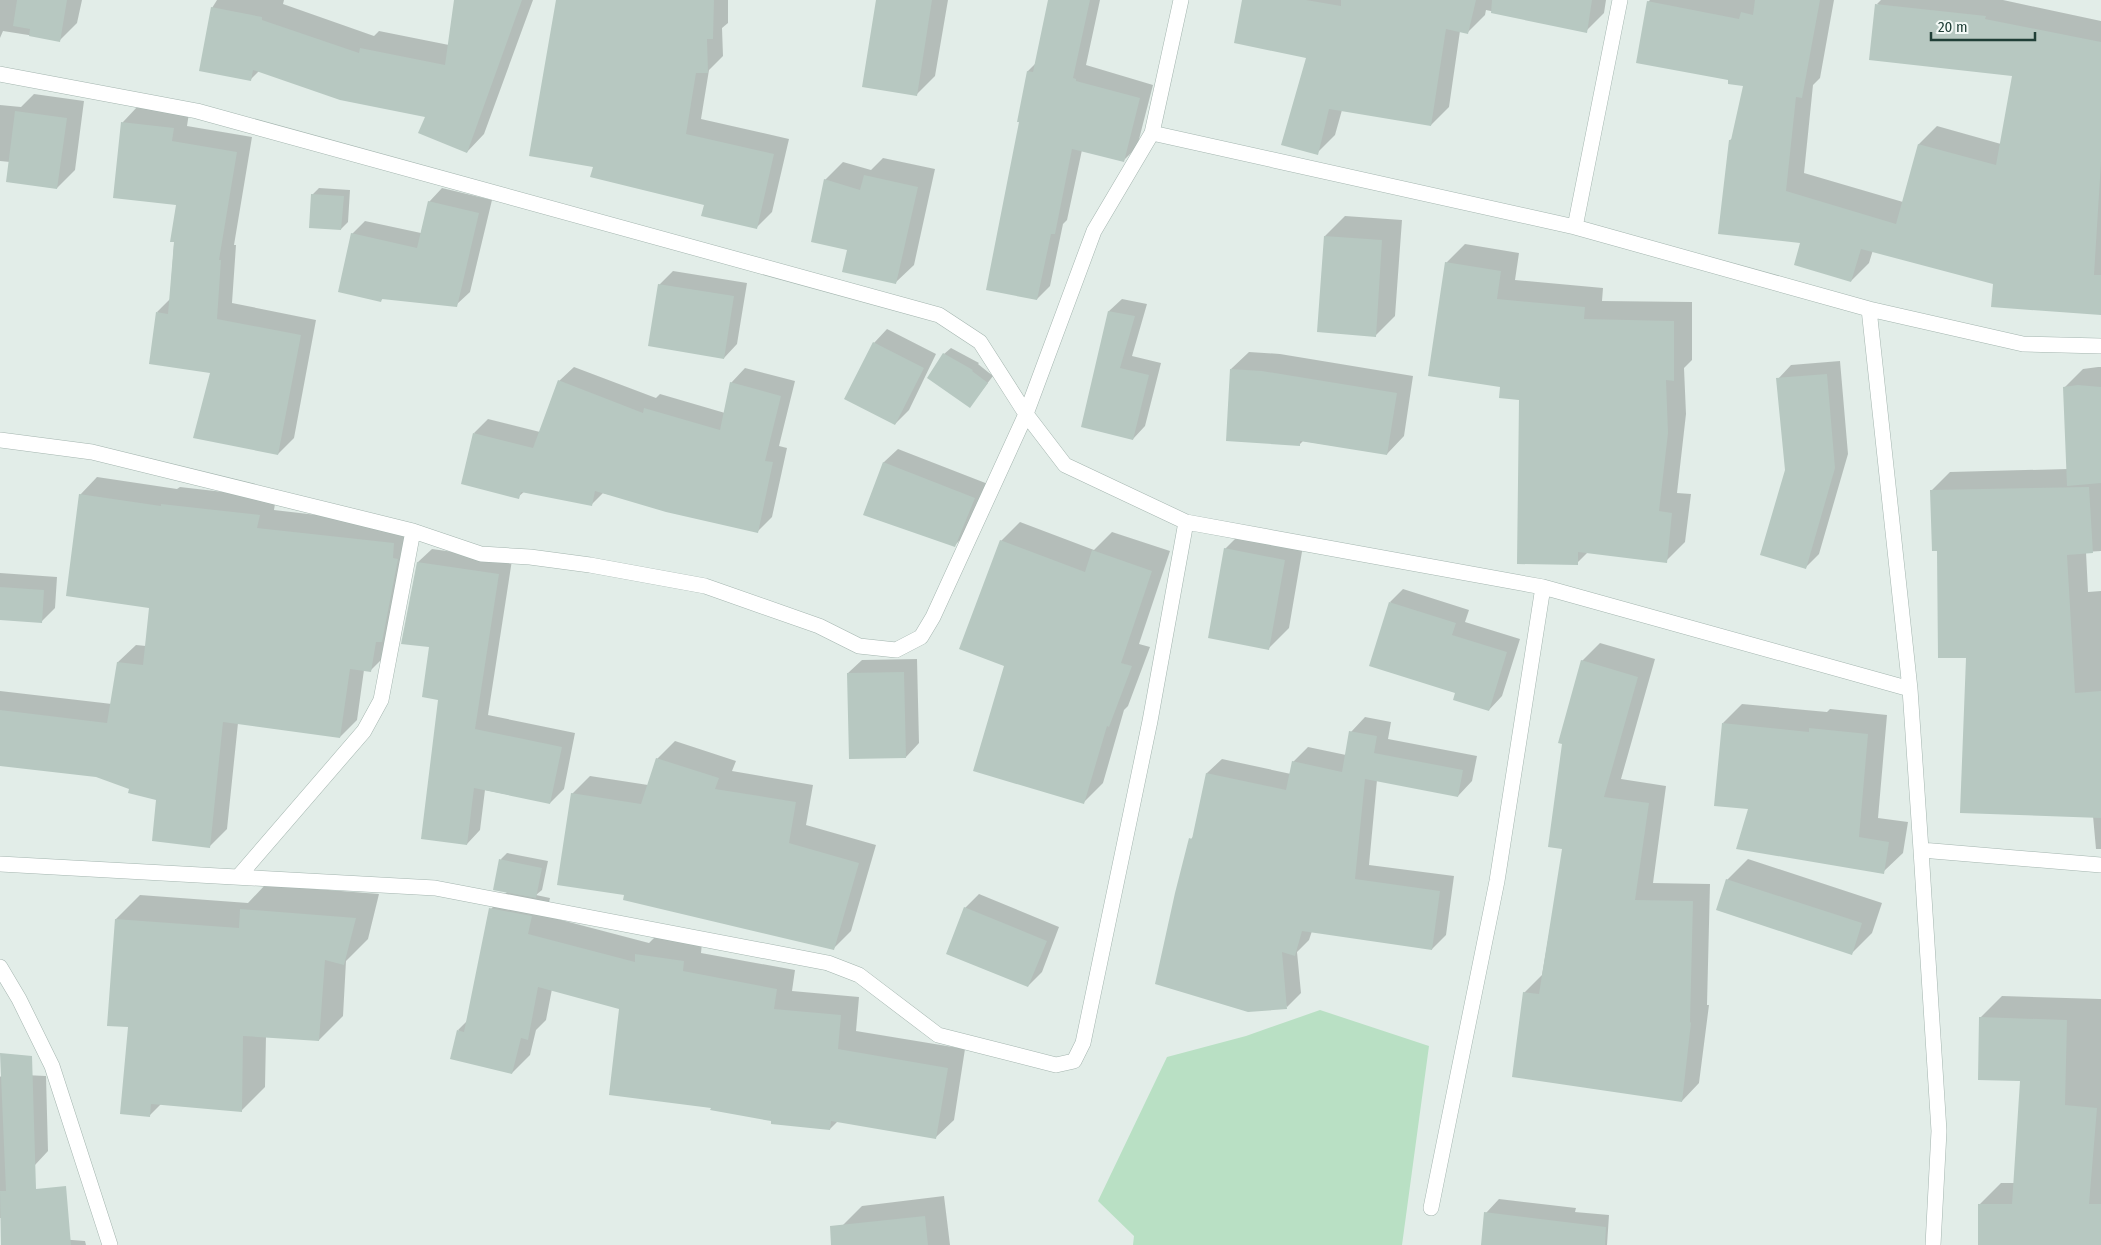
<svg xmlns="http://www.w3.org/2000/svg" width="2101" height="1245" font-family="'Fira Sans Condensed',sans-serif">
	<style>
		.green { fill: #b9e0c4 }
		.shadow { fill: #0003 }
		.building { fill: #b7c8c1 }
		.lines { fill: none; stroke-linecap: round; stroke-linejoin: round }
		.street-casing { stroke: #a4b5af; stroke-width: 16 }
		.street { stroke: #fff; stroke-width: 15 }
	</style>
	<rect width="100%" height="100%" fill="#e2ede8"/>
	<path class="green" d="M 1320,1010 L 1429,1046 L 1402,1245 L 1133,1245 L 1134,1236 L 1098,1201 L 1167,1057 L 1246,1036 Z"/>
	<path class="shadow" d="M 0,0 L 82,0 L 77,23 L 60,40 L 3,31 L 0,38 Z
		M 217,0 L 284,0 L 283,4 L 374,36 L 379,31 L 449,45 L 455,0 L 533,0 L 484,134 L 467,152 L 427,116 L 259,71 L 250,80 L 212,8 Z
		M 558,0 L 728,0 L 728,23 L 722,28 L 723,56 L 709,70 L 701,119 L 789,139 L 772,212 L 756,228 L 705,204 L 594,166 Z
		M 877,0 L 948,0 L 935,76 L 916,95 Z
		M 1050,0 L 1100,0 L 1086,65 L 1153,85 L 1137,147 L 1123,161 L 1082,150 L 1067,220 L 1063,224 L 1050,286 L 1037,299 L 1021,121 L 1028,71 L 1036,63 Z
		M 1243,0 L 1606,0 L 1604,13 L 1586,31 L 1486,10 L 1485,15 L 1467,33 L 1460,31 L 1449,107 L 1431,125 L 1342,110 L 1335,135 L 1317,153 L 1308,57 Z
		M 1650,0 L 1834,0 L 1820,78 L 1813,85 L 1804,173 L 1903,202 L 1919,144 L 1937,126 L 2001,144 L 2014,75 L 1877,4 L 1881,0 L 2003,0 L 2101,21 L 2101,313 L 1873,250 L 1869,263 L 1851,281 L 1802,242 L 1730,140 L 1733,138 L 1744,85 L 1730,79 L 1648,2 Z
		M 34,94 L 84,101 L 75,170 L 57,188 L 10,162 L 0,161 L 0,105 L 21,107 Z
		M 138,106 L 189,113 L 187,126 L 252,137 L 234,245 L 236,245 L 232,303 L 316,320 L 294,438 L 278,454 L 212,372 L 157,312 L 170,299 L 177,204 L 114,197 L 123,122 Z
		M 883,158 L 935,169 L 914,265 L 895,283 L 848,249 L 825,180 L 843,162 L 871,170 Z
		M 319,188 L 350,190 L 348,222 L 341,229 L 312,195 Z
		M 442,188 L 492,200 L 470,292 L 456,305 L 384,298 L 381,300 L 352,234 L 365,221 L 421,233 L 429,202 Z
		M 1345,216 L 1402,220 L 1395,316 L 1375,336 L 1325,236 Z
		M 1465,244 L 1519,253 L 1515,280 L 1603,288 L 1602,301 L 1692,302 L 1692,360 L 1684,368 L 1686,414 L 1677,493 L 1691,494 L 1685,542 L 1666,561 L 1588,552 L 1577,563 L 1520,399 L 1502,386 L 1446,263 Z
		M 673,271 L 747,283 L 737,344 L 724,358 L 659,285 Z
		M 1122,299 L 1147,304 L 1132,356 L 1161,363 L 1145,426 L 1133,439 L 1109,311 Z
		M 887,329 L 936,354 L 909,410 L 895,424 L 874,343 Z
		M 951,348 L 979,363 L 978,364 L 993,376 L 970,406 L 944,354 Z
		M 1249,352 L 1280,354 L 1413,376 L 1404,436 L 1387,454 L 1303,441 L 1300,444 L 1231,369 Z
		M 1840,361 L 1848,454 L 1819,554 L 1806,567 L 1786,470 L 1778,379 L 1791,365 Z
		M 574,367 L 656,398 L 660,394 L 725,413 L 731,383 L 745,368 L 795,381 L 779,446 L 787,448 L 772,517 L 757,532 L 603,493 L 591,505 L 525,491 L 518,497 L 474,433 L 488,419 L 540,432 L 559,381 Z
		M 2098,367 L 2101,367 L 2101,551 L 2086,552 L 2088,592 L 2101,591 L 2101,849 L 2096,849 L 2093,816 L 1967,657 L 1938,550 L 1931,491 L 1950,472 L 2068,469 L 2064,388 L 2083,369 Z
		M 898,449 L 988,484 L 968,532 L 955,545 L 864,514 L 884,462 Z
		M 97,477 L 177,489 L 180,487 L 276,498 L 274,510 L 411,526 L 388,653 L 370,671 L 364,670 L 357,720 L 340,737 L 238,723 L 227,829 L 210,846 L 157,799 L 130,788 L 96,776 L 0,765 L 0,691 L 112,704 L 118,662 L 136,645 L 146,646 L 151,607 L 80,495 Z
		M 1020,522 L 1094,550 L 1112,532 L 1170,551 L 1139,644 L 1150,647 L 1128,706 L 1124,710 L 1103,783 L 1084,802 L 1005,665 L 1001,541 Z
		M 1245,529 L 1304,540 L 1289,628 L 1269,648 L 1225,549 Z
		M 432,549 L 512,560 L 488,715 L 575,733 L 564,789 L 550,803 L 485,790 L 480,830 L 467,844 L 440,699 L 418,562 Z
		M 0,573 L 57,577 L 55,608 L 41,622 L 0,619 Z
		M 1403,589 L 1469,610 L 1465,622 L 1520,639 L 1502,696 L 1489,710 L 1456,692 L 1390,602 Z
		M 1600,643 L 1655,659 L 1621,779 L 1666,786 L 1653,883 L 1710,884 L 1707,1005 L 1709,1005 L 1699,1083 L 1682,1101 L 1524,993 L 1542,975 L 1564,848 L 1582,661 Z
		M 917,659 L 919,743 L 906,757 L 848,673 L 862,660 Z
		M 1742,704 L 1827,712 L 1830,709 L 1887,715 L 1878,818 L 1908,822 L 1903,853 L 1883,872 L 1723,723 Z
		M 1365,717 L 1391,722 L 1388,739 L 1477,756 L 1472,781 L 1458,796 L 1377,780 L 1369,865 L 1454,876 L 1446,935 L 1432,949 L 1312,931 L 1309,940 L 1297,952 L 1301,993 L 1287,1007 L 1191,839 L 1194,836 L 1207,773 L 1222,759 L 1291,774 L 1293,762 L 1308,747 L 1346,755 L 1351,732 Z
		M 675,741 L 736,761 L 732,771 L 813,785 L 806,825 L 876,845 L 851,931 L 833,949 L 626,894 L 572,794 L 590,776 L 648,785 L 657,759 Z
		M 507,853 L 548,861 L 542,890 L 536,895 L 550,898 L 546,916 L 649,943 L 655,937 L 702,943 L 701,953 L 795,970 L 792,991 L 859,997 L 856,1031 L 965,1049 L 954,1120 L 935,1138 L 838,1121 L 830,1129 L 772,1120 L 712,1107 L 620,1008 L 552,989 L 546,1020 L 536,1030 L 530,1055 L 512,1073 L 458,1030 L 468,1020 L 491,909 L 508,891 L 501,859 Z
		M 1748,859 L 1882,903 L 1872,933 L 1852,953 L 1727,880 Z
		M 265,885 L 379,894 L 368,939 L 346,961 L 343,1016 L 319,1040 L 266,1036 L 265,1087 L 241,1111 L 161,1104 L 149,1116 L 129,1026 L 116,919 L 140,895 L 248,903 Z
		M 979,894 L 1059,927 L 1042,972 L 1028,986 L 965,908 Z
		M 2002,996 L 2101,999 L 2101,1245 L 1980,1245 L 1979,1205 L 2001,1183 L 2014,1183 L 2022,1080 L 1980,1018 Z
		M 3,1074 L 46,1076 L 48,1151 L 35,1165 L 13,1218 L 0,1218 L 0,1077 Z
		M 944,1196 L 950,1245 L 844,1245 L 842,1226 L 862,1206 Z
		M 1499,1199 L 1576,1208 L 1575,1212 L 1609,1215 L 1607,1245 L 1482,1245 L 1486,1213 Z
		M 59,1239 L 85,1241 L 86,1245 L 53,1245 Z"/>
	<path class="building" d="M 17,0 L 67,0 L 60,42 L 29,36 L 30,29 L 13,26 Z
		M 454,0 L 522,0 L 467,153 L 418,133 L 425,117 L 340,100 L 253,70 L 251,81 L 199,71 L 211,7 L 262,17 L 262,20 L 359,53 L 360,48 L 445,65 Z
		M 556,0 L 714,0 L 713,39 L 707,39 L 708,73 L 696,73 L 686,134 L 774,154 L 757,229 L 701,216 L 704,205 L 590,177 L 593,167 L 529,156 Z
		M 876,0 L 932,0 L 917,96 L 862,87 Z
		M 1048,0 L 1090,0 L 1073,78 L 1076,79 L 1076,81 L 1140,98 L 1124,162 L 1072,149 L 1055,234 L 1051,234 L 1037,300 L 986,290 L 1019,122 L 1017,122 L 1027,71 L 1033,72 Z
		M 1242,0 L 1306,0 L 1341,6 L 1341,0 L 1476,0 L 1468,34 L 1446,29 L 1431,126 L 1329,109 L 1318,155 L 1281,145 L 1306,58 L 1234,43 Z
		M 1492,0 L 1592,0 L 1587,33 L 1491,13 Z
		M 1755,0 L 1820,0 L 1802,98 L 1796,97 L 1786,191 L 1896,224 L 1918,144 L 1996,165 L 2012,76 L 1869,60 L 1875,4 L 1986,16 L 1985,19 L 2101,42 L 2101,162 L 2094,275 L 2101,275 L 2101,315 L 1991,307 L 1993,284 L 1861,249 L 1851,282 L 1794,265 L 1800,243 L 1718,234 L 1729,140 L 1731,140 L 1743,86 L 1728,84 L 1728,80 L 1636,63 L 1647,1 L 1739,19 L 1741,12 L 1753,15 Z
		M 15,111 L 67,118 L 57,189 L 6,182 Z
		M 121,122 L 174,128 L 172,141 L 237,152 L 219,260 L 221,260 L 217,319 L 301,335 L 278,455 L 193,438 L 210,373 L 149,364 L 156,312 L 168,314 L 174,242 L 170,242 L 176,205 L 113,198 Z
		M 864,175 L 918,187 L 896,284 L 842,272 L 847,250 L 811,242 L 824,179 L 860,190 Z
		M 311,194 L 344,196 L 341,230 L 309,228 Z
		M 428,201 L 479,213 L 457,307 L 382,299 L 381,302 L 338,292 L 351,233 L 417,248 Z
		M 1324,236 L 1382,240 L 1376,337 L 1317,332 Z
		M 1445,262 L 1501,271 L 1497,299 L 1585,307 L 1584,319 L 1674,321 L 1674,381 L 1666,380 L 1668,433 L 1659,511 L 1672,513 L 1667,563 L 1578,552 L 1578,565 L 1517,564 L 1519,400 L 1499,398 L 1500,387 L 1428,376 Z
		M 658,284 L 734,296 L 724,359 L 648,346 Z
		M 1108,311 L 1135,316 L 1120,368 L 1149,375 L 1133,440 L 1081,427 Z
		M 873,342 L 924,368 L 895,425 L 844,399 Z
		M 943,353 L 973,370 L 972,371 L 988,383 L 970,408 L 927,378 Z
		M 1230,369 L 1262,371 L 1397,393 L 1387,455 L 1300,441 L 1300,446 L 1226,441 Z
		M 1827,374 L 1835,468 L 1806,569 L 1760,555 L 1785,470 L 1776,378 Z
		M 558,380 L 643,413 L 644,408 L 720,430 L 730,382 L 781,396 L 765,461 L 773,462 L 758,533 L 666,512 L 595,491 L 592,506 L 521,492 L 519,499 L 461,484 L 473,433 L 533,448 Z
		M 2078,385 L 2101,387 L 2101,483 L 2067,486 L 2063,387 Z
		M 883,462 L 975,498 L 955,547 L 863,515 Z
		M 2089,487 L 2093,553 L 2067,555 L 2075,693 L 2101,691 L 2101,818 L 1960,813 L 1966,658 L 1938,658 L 1937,551 L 1932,551 L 1930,490 Z
		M 79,494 L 161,506 L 161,504 L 260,515 L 257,528 L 394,543 L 393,558 L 398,559 L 382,642 L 376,642 L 371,672 L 350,669 L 340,738 L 223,722 L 210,848 L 152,841 L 156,800 L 128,793 L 129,789 L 96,777 L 0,766 L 0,710 L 107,723 L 117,662 L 143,665 L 149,608 L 66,596 Z
		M 1000,540 L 1085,572 L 1092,550 L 1152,571 L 1121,663 L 1132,666 L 1109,727 L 1107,726 L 1084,804 L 973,771 L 1004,666 L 959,649 Z
		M 1224,548 L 1285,560 L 1269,650 L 1208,638 Z
		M 417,562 L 499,574 L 475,729 L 562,747 L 550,804 L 474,788 L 467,845 L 421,839 L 438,700 L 422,697 L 429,647 L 401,644 Z
		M 0,587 L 44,590 L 42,623 L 0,620 Z
		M 1389,602 L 1456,623 L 1452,635 L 1507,652 L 1489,711 L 1453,700 L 1455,693 L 1369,666 Z
		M 1581,660 L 1638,677 L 1604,797 L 1649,803 L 1635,900 L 1693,901 L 1690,1022 L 1691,1023 L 1682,1102 L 1512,1077 L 1523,992 L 1539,994 L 1562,849 L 1548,847 L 1562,744 L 1558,743 Z
		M 904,672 L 906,758 L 849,759 L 847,673 Z
		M 1722,723 L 1809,732 L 1809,728 L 1868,734 L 1859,837 L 1889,842 L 1884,874 L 1736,849 L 1748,809 L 1714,806 Z
		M 1349,731 L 1377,736 L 1374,753 L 1463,770 L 1458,797 L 1365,779 L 1355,879 L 1440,891 L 1432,950 L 1302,931 L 1295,956 L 1282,952 L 1287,1009 L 1248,1012 L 1155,984 L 1175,893 L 1189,838 L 1192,839 L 1206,773 L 1286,790 L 1292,761 L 1342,772 Z
		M 656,758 L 719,778 L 715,789 L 796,802 L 789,843 L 859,863 L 834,950 L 623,900 L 624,895 L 557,885 L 571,793 L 641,804 Z
		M 499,859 L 542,868 L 536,898 L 493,890 Z
		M 1726,879 L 1862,923 L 1852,955 L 1716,910 Z
		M 964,907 L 1047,941 L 1028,987 L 946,954 Z
		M 489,908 L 532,916 L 528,934 L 635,962 L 635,954 L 684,961 L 683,971 L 777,989 L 774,1009 L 841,1015 L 838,1049 L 948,1068 L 936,1139 L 831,1121 L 830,1130 L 771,1124 L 771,1121 L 710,1110 L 711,1108 L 609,1095 L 619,1009 L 538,987 L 528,1040 L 521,1038 L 512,1074 L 450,1059 L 457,1030 L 464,1032 Z
		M 240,909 L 356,918 L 344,965 L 325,960 L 319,1041 L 243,1036 L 242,1112 L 151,1104 L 150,1117 L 120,1114 L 128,1027 L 107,1026 L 115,919 L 239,928 Z
		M 1979,1017 L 2067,1020 L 2065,1105 L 2097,1108 L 2089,1204 L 2101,1204 L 2101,1245 L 1978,1245 L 1978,1204 L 2012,1204 L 2020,1081 L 1978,1080 Z
		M 0,1053 L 32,1056 L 36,1189 L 66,1186 L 71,1245 L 1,1245 L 0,1191 L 6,1191 Z
		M 1484,1212 L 1606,1227 L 1605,1245 L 1481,1245 Z
		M 925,1216 L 928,1245 L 831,1245 L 830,1226 Z"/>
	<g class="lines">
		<defs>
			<path id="street" d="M 0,74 L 197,111 L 939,315 L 980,342 L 1026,414 L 1065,465 L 1186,522 L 1543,587 L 1910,689 L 1921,850 L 2101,865
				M 1152,133 L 1575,227 L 1869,309 L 2023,344 L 2101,346
				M 1575,227 L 1620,0
				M 1869,309 L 1910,689
				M 0,440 L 92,452 L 413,531 L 481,554 L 530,557 L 590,565 L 705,586 L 819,626 L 859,646 L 896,650 L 921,637 L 933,617 L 1026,414 L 1094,231 L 1152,133 L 1181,0
				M 1921,850 L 1939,1131 L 1933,1245
				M 0,864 L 435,888 L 828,963 L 859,975 L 938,1035 L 1056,1065 L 1074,1061 L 1083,1043 L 1150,721 L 1186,522
				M 239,876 L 364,731 L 381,700 L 413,531
				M 0,967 L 19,999 L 52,1066 L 110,1245
				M 1431,1208 L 1497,881 L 1543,587"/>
		</defs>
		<use href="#street" class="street-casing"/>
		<use href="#street" class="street"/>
	</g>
	<path d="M1931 32v8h104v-8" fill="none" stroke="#203f37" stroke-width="2.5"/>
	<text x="1938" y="32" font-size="15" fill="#203f37" stroke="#f3f9f6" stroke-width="4" paint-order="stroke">20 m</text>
</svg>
